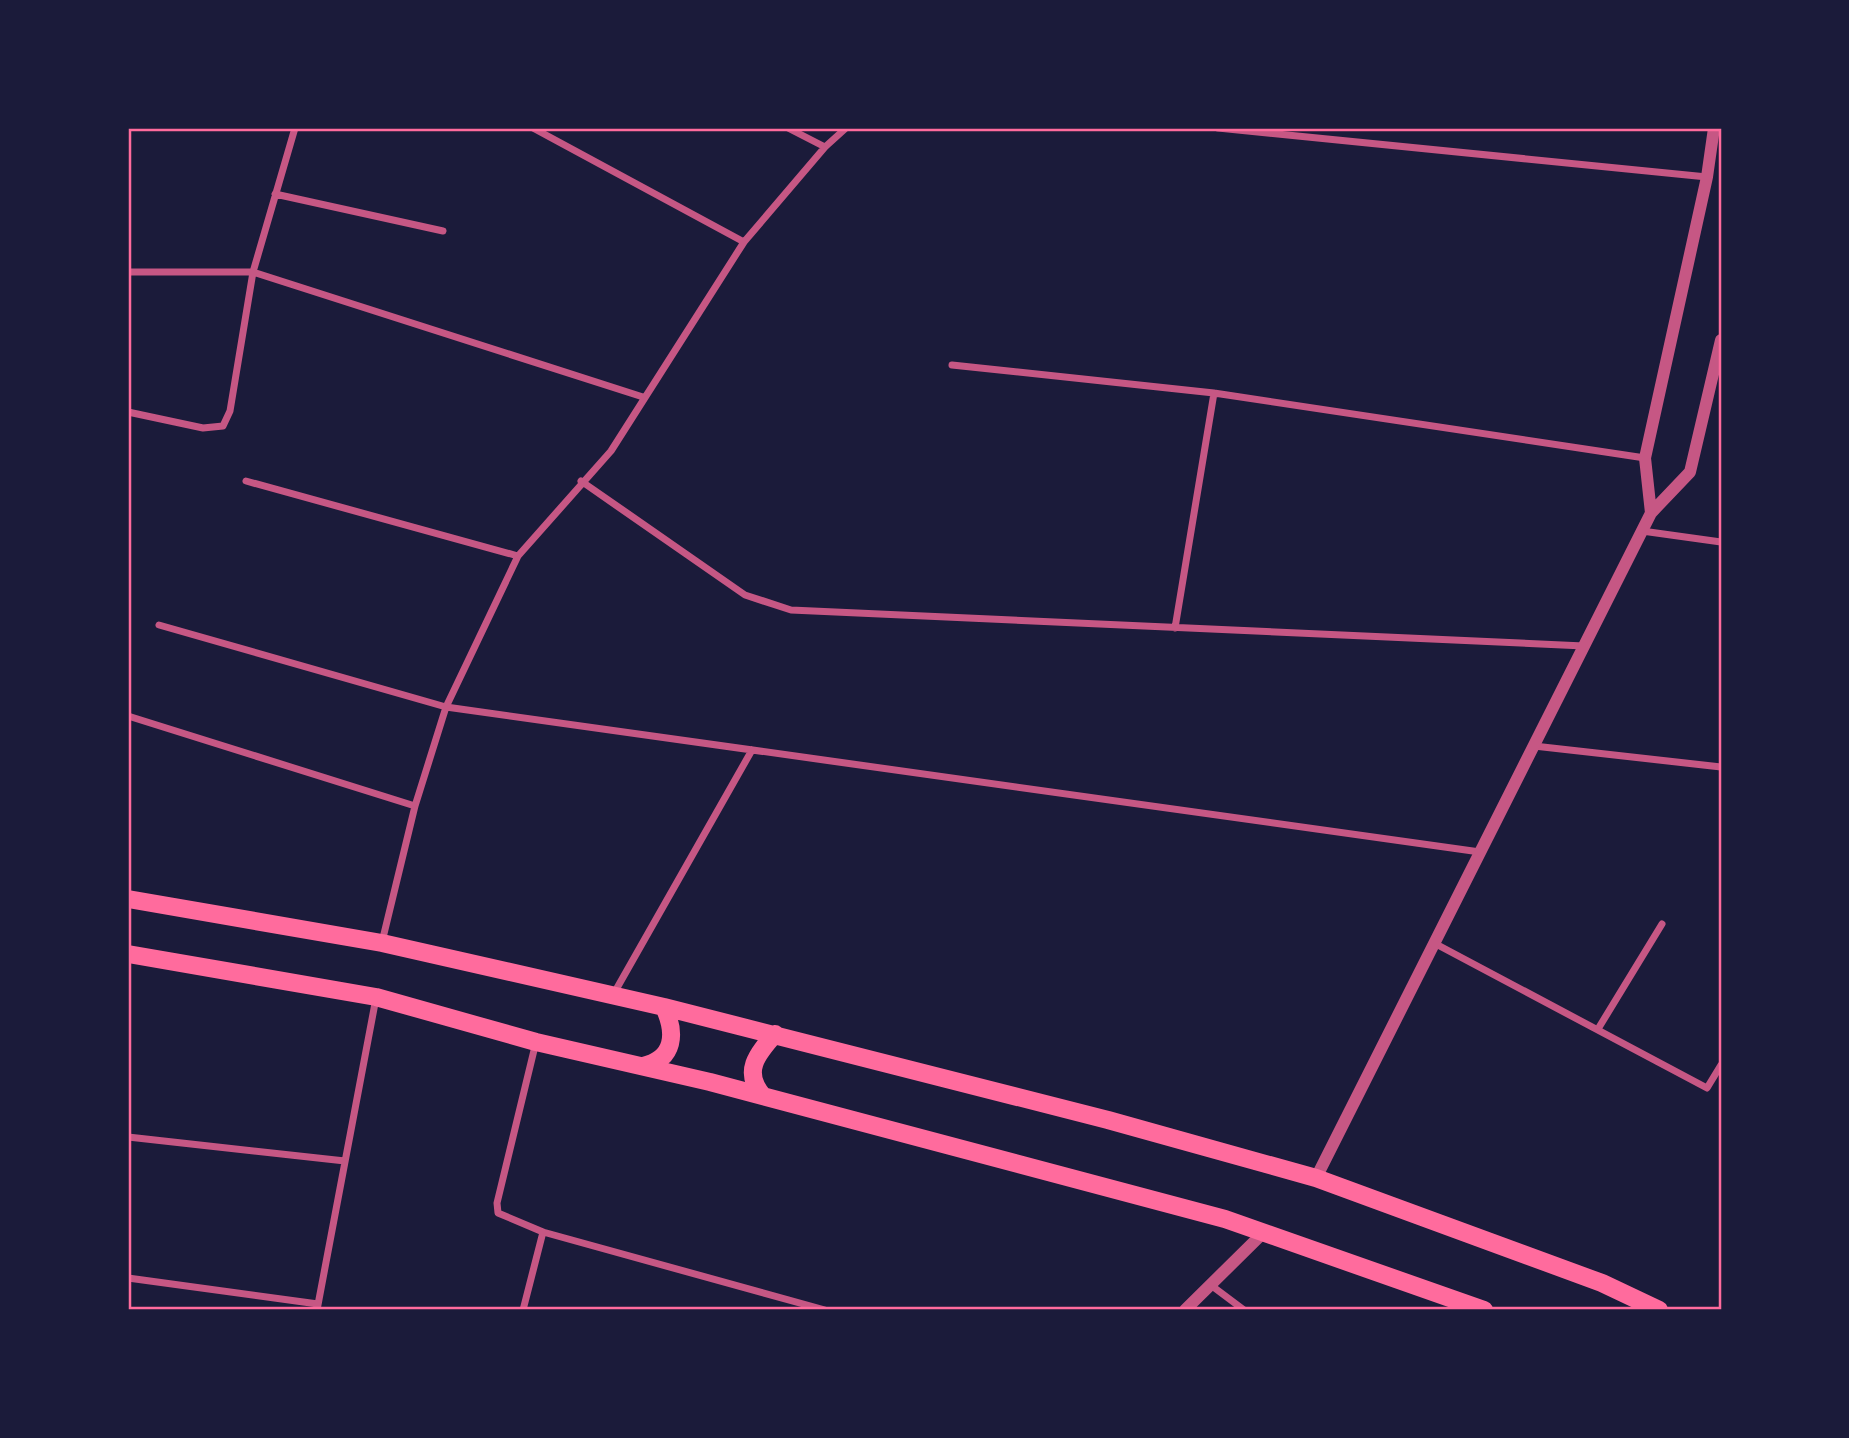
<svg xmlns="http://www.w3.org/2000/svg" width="1849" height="1438" font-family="'Public Sans',sans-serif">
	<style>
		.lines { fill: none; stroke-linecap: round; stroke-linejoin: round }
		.minor { stroke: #c65784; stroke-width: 7 }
		.tertiary { stroke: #c65784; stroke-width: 12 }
		.primary { stroke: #ff6b9d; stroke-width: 18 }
		.neatline { fill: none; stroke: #ff6b9d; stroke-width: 2.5 }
	</style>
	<rect width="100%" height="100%" fill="#1b1b3a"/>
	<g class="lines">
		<path class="minor" d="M 533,128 L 744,242
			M 788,128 L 825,147
			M 1218,128 L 1707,177
			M 275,194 L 443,231
			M 128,272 L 253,272 L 643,397
			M 952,365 L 1214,393 L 1645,458
			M 128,412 L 203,428 L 223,426 L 230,411 L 253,272 L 295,128
			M 246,481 L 518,556
			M 581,481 L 745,595 L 791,610 L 1584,646
			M 1642,531 L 1721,542
			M 159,625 L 446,707 L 1480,852
			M 1175,628 L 1214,393
			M 128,716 L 415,806
			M 1534,746 L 1721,767
			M 382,942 L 415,806 L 446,707 L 518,556 L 611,451 L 744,242 L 825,147 L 846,128
			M 1434,943 L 1707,1088 L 1721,1065
			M 613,995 L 752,750
			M 1598,1029 L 1662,924
			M 536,1042 L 497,1203 L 498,1213 L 543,1232 L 825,1310
			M 128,1137 L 345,1161
			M 128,1278 L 318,1304
			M 1212,1286 L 1244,1310
			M 317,1310 L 376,998
			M 523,1310 L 543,1232"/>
		<path class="tertiary" d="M 1651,513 L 1645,458 L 1707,177 L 1714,128
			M 1316,1178 L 1651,513 L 1690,472 L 1721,340
			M 1185,1310 L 1263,1233"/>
		<path class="primary" d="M 128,899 L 382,943 L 664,1007 L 1108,1120 L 1316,1178 L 1602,1283 L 1659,1310
			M 128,954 L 376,997 L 536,1042 L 710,1082 L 1225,1219 L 1484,1310
			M 643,1066 C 675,1059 676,1033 664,1007
			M 763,1096 C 742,1072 757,1054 775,1034"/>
	</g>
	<rect width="1849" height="1438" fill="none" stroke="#1b1b3a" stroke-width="259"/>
	<rect x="130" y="130" width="1590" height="1178" class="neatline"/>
</svg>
